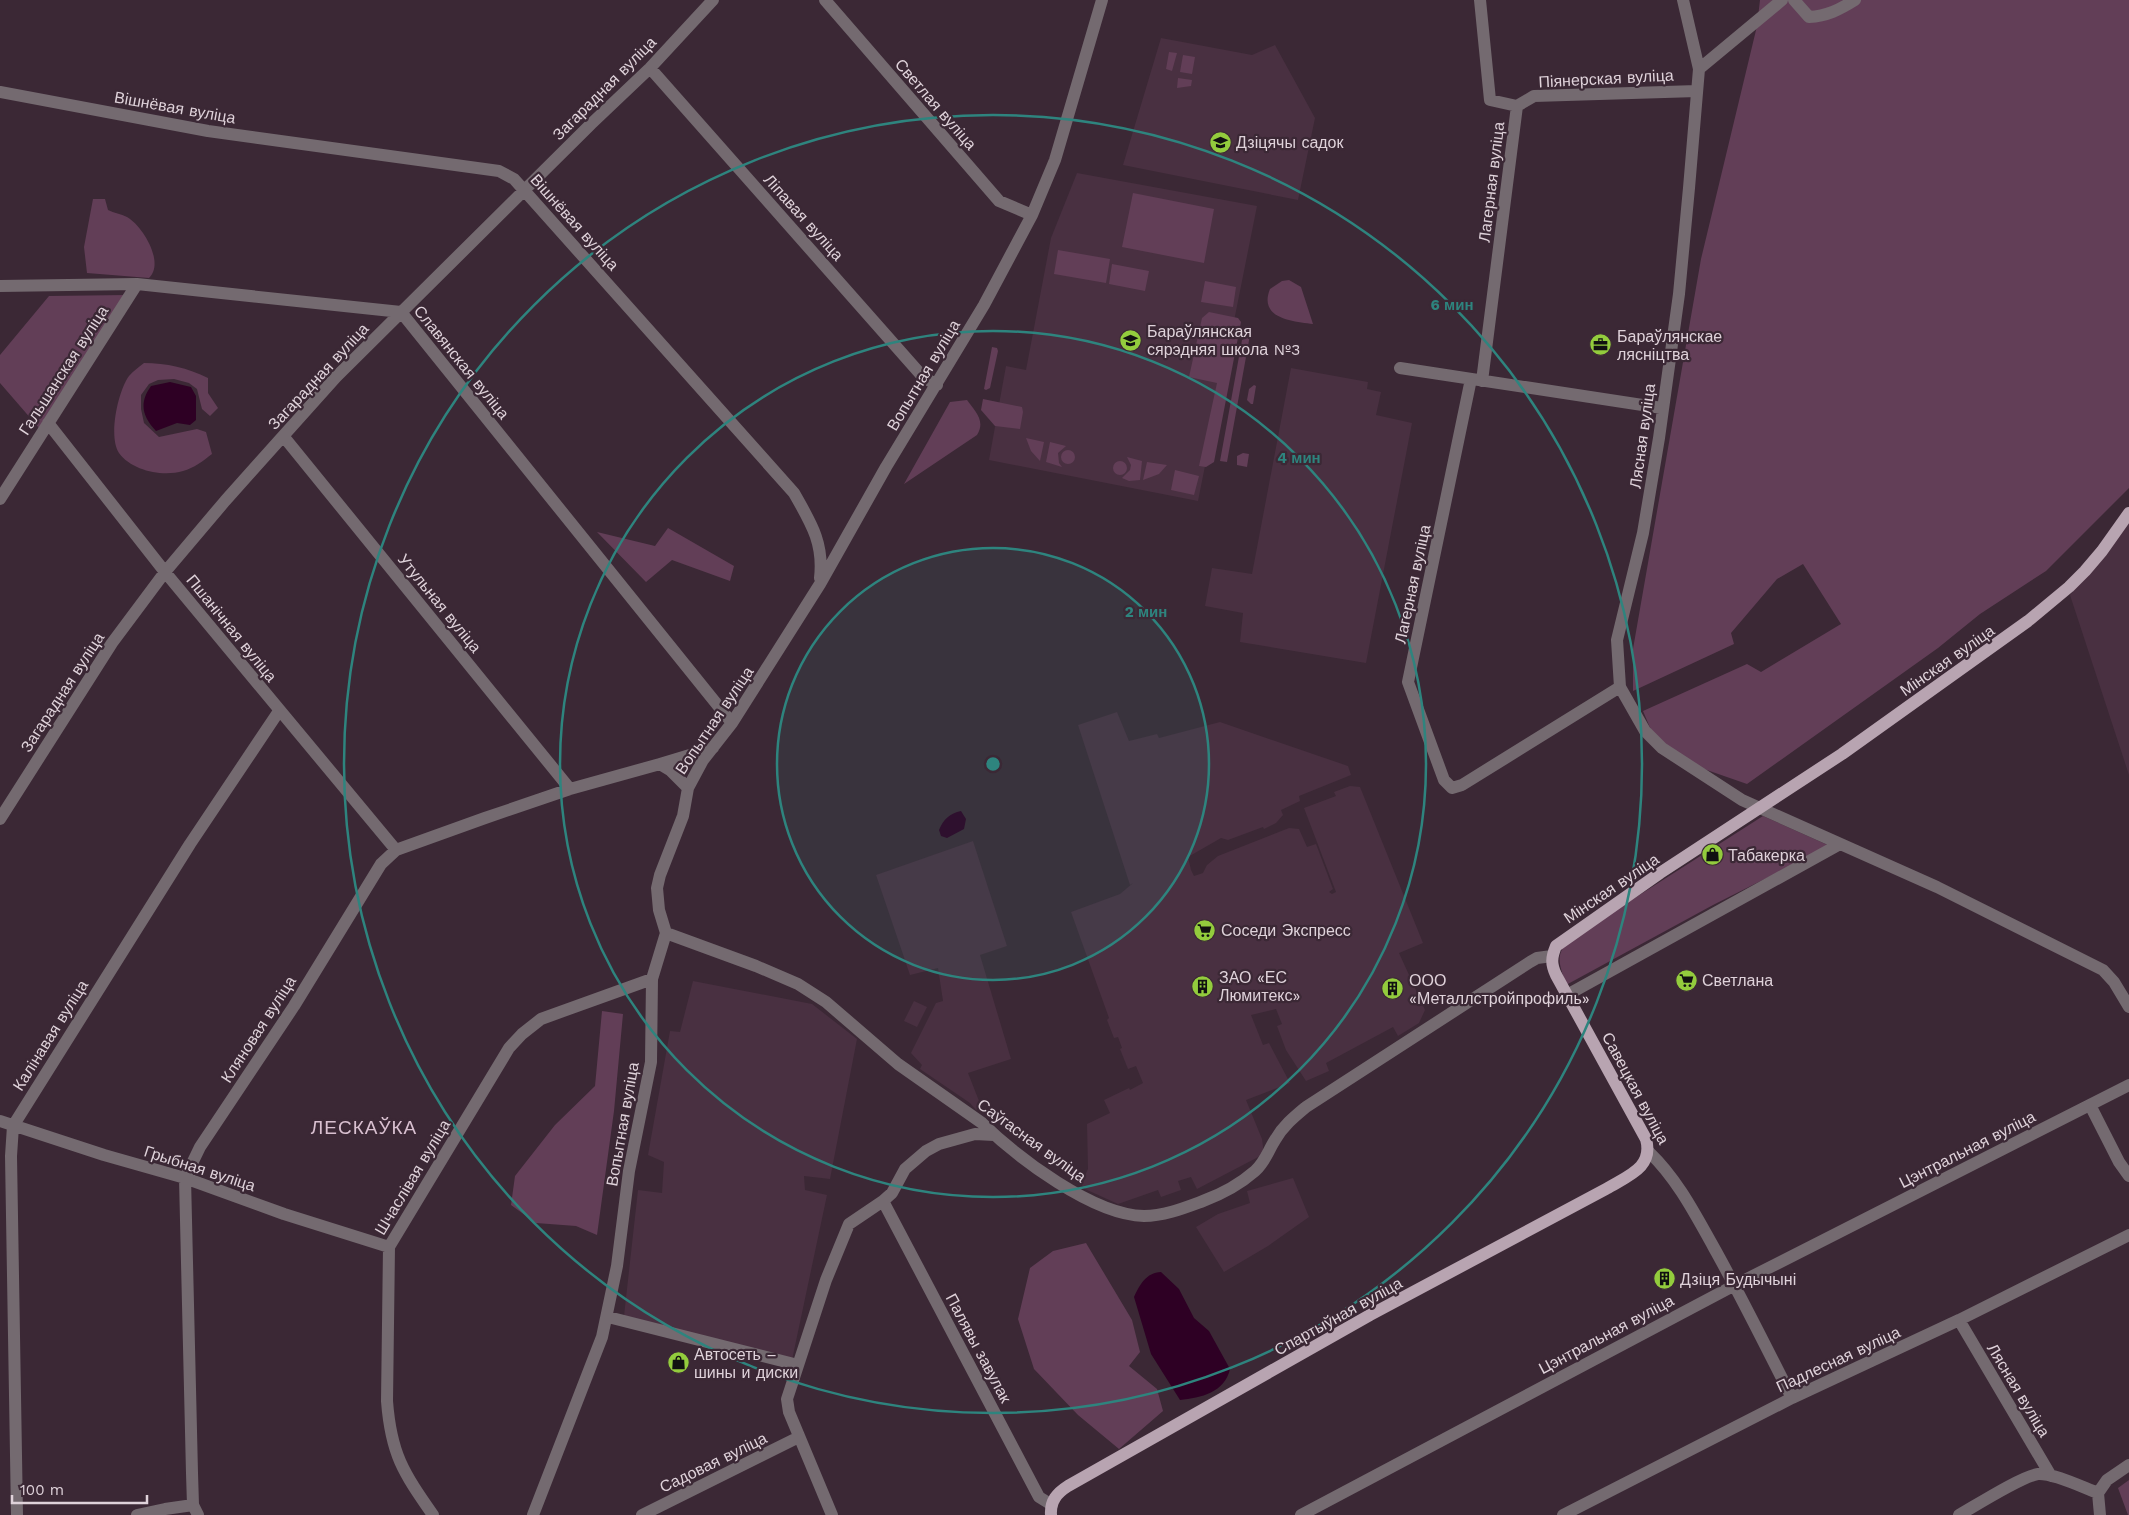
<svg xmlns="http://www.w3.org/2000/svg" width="2129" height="1515" font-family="'Work Sans',sans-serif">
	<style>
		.built { fill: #493041 }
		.green { fill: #623e57 }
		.water { fill: #2e0024 }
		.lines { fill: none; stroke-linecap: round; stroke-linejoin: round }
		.minor { stroke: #746a70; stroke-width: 12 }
		.major { stroke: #b8a4b1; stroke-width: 12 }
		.ring { fill: none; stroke: #2e847e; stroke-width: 2.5 }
		.labels { text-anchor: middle; stroke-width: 4.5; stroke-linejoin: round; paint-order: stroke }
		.street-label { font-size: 16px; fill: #dfd2da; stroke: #3b2835 }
		.poi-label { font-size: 16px; fill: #dfd2da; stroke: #3b2835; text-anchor: start }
		.quarter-label { font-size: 19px; letter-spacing: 1px; fill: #d9c0d0; stroke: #3b2835 }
		.centre { fill: #2e847e; stroke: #3b2835; stroke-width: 2.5 }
		.ring-label { font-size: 15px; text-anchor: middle; font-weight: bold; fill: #2e847e; stroke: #3b2835; stroke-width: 4.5; stroke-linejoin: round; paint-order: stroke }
	</style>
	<rect width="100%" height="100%" fill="#3b2835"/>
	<path class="built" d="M 1161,38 L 1252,55 L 1275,45 L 1315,118 L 1298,200 L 1123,165 Z
		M 1077,173 L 1257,206 L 1198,501 L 989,460 L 1006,366 L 1026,370 L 1051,238 Z
		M 1291,368 L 1368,382 L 1367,389 L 1381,392 L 1376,415 L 1412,423 L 1366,663 L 1240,642 L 1243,613 L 1205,606 L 1212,568 L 1252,574 Z
		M 2129,520 L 2129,775 L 2070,595 Z
		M 1117,712 L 1129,741 L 1157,734 L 1159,738 L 1220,722 L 1348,766 L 1351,775 L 1299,796 L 1300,801 L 1281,810 L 1283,815 L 1276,823 L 1264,829 L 1263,827 L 1228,840 L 1221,838 L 1188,857 L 1191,870 L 1194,876 L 1203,873 L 1207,865 L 1218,856 L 1289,828 L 1299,829 L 1307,847 L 1316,844 L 1333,889 L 1329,892 L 1332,894 L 1336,892 L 1304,808 L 1336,796 L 1334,792 L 1350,786 L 1360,787 L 1423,943 L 1399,953 L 1425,1010 L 1419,1023 L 1398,1036 L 1393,1027 L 1326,1063 L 1329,1071 L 1306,1081 L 1286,1050 L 1277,1026 L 1282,1024 L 1276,1009 L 1251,1015 L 1263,1045 L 1269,1043 L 1290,1083 L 1246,1100 L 1262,1139 L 1264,1154 L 1197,1189 L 1191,1177 L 1178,1181 L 1181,1190 L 1161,1197 L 1158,1190 L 1118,1204 L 1085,1189 L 1081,1184 L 1088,1169 L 1087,1124 L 1110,1113 L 1104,1100 L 1129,1088 L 1130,1090 L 1143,1083 L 1136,1066 L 1128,1069 L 1120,1049 L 1122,1048 L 1118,1037 L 1114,1038 L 1107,1020 L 1109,1018 L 1071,912 L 1120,894 L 1133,883 L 1130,885 L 1078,725 Z
		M 973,841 L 1007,946 L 980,955 L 1011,1059 L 968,1073 L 981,1106 L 976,1110 L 970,1103 L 920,1069 L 922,1065 L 911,1053 L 936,1003 L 943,1001 L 938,968 L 910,975 L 876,875 Z
		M 693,981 L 812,1004 L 857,1039 L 830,1179 L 804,1176 L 805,1190 L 827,1195 L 792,1360 L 624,1316 L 638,1190 L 662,1193 L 664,1162 L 648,1155 L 670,1031 L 680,1032 Z
		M 914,1001 L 927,1007 L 917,1027 L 904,1021 Z
		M 1293,1178 L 1309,1217 L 1268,1246 L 1224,1272 L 1196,1227 L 1218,1214 L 1250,1203 L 1247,1191 Z"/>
	<path class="green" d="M 1760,0 L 2129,0 L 2129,488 L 2046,571 L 1980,614 L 1938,648 L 1747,784 L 1701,768 L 1654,737 L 1643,711 L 1747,664 L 1761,672 L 1841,624 L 1803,564 L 1777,579 L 1731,633 L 1734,644 L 1633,691 L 1633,649 L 1701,259 L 1757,26 Z
		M 1169,52 L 1177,53 L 1172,71 L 1166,69 Z
		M 1183,55 L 1195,57 L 1192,74 L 1180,72 Z
		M 1178,78 L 1192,80 L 1191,86 L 1177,88 Z
		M 1133,193 L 1214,209 L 1204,263 L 1122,247 Z
		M 93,199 L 105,199 L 108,210 C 114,213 121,214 127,217 C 143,226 165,263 149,278 L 87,273 L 84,247 Z
		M 1058,250 L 1110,259 L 1106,283 L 1054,274 Z
		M 1112,264 L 1149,271 L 1145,291 L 1109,284 Z
		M 1289,280 L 1301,287 L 1313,324 C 1293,321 1258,319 1270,289 L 1282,281 Z
		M 1205,281 L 1236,287 L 1233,307 L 1201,302 Z
		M 127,295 L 39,428 L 0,383 L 0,355 L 49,296 Z
		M 1209,312 L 1238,318 L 1241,322 L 1214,462 L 1206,467 L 1199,466 L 1217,383 L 1189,377 L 1202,318 Z
		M 1250,335 L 1227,462 L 1220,461 L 1242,340 Z
		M 992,347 L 997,348 L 998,351 L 990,388 L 986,390 L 984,389 Z
		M 144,363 C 166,363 188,368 208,378 L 208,393 L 218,408 L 210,416 L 202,409 L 197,389 L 189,383 L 174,379 L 158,380 L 149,384 L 141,395 L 141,409 L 144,423 L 159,437 L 197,429 L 206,432 L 212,454 C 203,461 194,468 183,471 C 163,477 132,471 119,453 C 108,437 118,391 129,376 C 133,371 139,367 144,363 Z
		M 1254,385 L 1256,386 L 1253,404 L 1251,404 L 1247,400 L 1249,389 Z
		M 983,399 L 1022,407 L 1023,412 L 1020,429 L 995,426 L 981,410 Z
		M 967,400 C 975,411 986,421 977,435 L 904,484 L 950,402 Z
		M 1026,438 L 1044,442 L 1040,461 L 1031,451 Z
		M 1050,442 L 1066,446 L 1058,453 L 1059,463 L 1062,467 L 1046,462 Z
		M1061 457a7 7 0 1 1 14 0a7 7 0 1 1-14 0Z
		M 1243,453 L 1249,454 L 1247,467 L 1237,465 L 1237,456 Z
		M 1127,457 L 1142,461 L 1140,480 L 1129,481 L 1122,478 L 1130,470 L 1131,465 Z
		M1113 468a7 7 0 1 1 14 0a7 7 0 1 1-14 0Z
		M 1147,462 L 1167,465 L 1159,474 L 1143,480 Z
		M 1175,470 L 1199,476 L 1194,495 L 1171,490 Z
		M 668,528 L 734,566 L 730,581 L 672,560 L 646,582 L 597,532 L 655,546 Z
		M 1763,816 L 1830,846 L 1713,905 L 1566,985 C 1560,965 1554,956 1569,940 Z
		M 602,1011 L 623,1014 L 614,1111 L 597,1235 L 576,1226 L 536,1223 L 511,1205 L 515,1176 L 555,1125 L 595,1086 Z
		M 1086,1243 L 1132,1320 L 1140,1352 L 1129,1366 L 1157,1389 L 1163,1411 L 1119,1449 L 1078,1415 L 1034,1369 L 1018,1319 L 1030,1268 L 1053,1251 Z
		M 2129,1480 L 2129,1515 L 2128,1515 L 2118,1488 Z"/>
	<path class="water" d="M 170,382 L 191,387 L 196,396 L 196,420 L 190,425 L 177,423 L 156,431 C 142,416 139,403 151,386 Z
		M 961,811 L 966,819 L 964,829 L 947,838 L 941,836 L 939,830 C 943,820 950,813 961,811 Z
		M 1161,1272 L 1179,1289 L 1194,1318 L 1209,1331 L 1230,1369 C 1225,1392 1201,1398 1180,1400 L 1151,1354 L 1134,1297 C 1140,1284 1146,1273 1161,1272 Z"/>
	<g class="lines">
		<path class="minor" d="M 825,0 L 999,201 L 1032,215
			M 1480,0 L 1490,100 L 1517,106 L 1534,96 L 1697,91
			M 1683,0 L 1699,69 L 1689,188 L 1679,294 L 1659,438 L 1643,533 L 1617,640 L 1620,687 L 1645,731 L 1662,748 L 1742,800 L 1937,887 L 2103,970 L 2114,982 L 2129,1007
			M 1794,0 L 1809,17 C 1827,16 1839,10 1855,0
			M 650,68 L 923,377 L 937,385
			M 1699,69 L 1782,0
			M 0,92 L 208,131 L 499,171 L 514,179 L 794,493 C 811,523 824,543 820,578
			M 0,286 L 137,284 L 401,312 L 732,723
			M 1400,368 L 1662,408
			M 1471,379 L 1408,682 L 1444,780 L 1452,788 L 1462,785 L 1620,687
			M 1482,381 L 1517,106
			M 48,423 L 165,572 L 396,850
			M 284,437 L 570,789
			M 0,499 L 137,284
			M 660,764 L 713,748
			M 0,819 L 112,643 L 165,572 L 225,501 L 336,377 L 591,124 L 650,68 L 713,0
			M 666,933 L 756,966 L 798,984 L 826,1002 L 898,1064 L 982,1123 C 1018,1158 1093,1215 1144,1216 C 1164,1216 1184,1208 1203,1201 C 1222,1194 1239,1185 1255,1171 C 1265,1162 1268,1151 1275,1140 C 1283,1126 1294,1117 1306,1107 L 1530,962 L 1537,958 L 1552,956
			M 1567,995 L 1840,844
			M 2090,1105 L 2119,1162 L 2129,1176
			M 0,1121 L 104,1155 L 185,1178 L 284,1214 L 389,1247
			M 1649,1152 C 1677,1179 1694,1212 1713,1246 C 1741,1296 1766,1347 1792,1398
			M 883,1201 L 1039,1497 L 1052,1505
			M 608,1317 L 798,1365
			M 1959,1320 L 2051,1476
			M 17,1515 L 11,1156 L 13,1126 L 190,844 L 279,711
			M 137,1515 L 165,1509 L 193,1505
			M 198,1515 L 193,1505 L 192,1473 L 185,1178 L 200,1147 L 294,1006 L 381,864 L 396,850 L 485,818 L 570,789 L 660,764 L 670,770 L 688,788
			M 433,1515 C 403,1472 391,1454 387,1401 L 389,1247 L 509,1048 L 522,1034 L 541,1019 L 652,979
			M 533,1515 L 602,1337 L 617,1266 L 629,1171 L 651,1062 L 652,979 L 666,933 L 659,910 L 657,888 L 660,875 L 683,816 L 688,788 L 703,760 L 732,723 L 820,584 L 886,467 L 984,305 L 1032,215 L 1055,160 L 1102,0
			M 642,1515 L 799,1437
			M 832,1515 L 789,1412 L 787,1399 L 826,1280 L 849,1224 L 883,1201 L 892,1193 L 905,1169 L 926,1151 L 939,1144 L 975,1134 L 994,1135
			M 1301,1515 L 1735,1285 L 2129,1085
			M 1563,1515 L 1792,1398 L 1959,1320 L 2129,1235
			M 1959,1515 C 1975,1506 2022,1476 2038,1474 C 2054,1473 2082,1487 2098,1493
			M 2100,1515 L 2098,1493 L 2107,1480 L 2129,1465"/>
		<path class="major" d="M 1051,1515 C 1050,1501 1057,1493 1068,1486 L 1370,1315 L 1606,1189 C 1627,1176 1654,1168 1646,1139 L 1556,975 C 1551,964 1551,958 1556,946 L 1660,873 L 1842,754 L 2028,621 L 2069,587 L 2085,571 L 2102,551 L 2129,513"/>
	</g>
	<circle cx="993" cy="764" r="216" fill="#2e847e" fill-opacity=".12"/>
	<g class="ring">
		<circle cx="993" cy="764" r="216"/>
		<circle cx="993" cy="764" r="433"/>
		<circle cx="993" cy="764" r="649"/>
	</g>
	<defs>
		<symbol id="school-disc" viewBox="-11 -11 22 22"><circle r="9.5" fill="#93cc3d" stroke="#3b2835"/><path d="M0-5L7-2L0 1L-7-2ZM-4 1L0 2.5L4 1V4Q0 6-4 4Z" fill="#111"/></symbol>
		<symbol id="office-disc" viewBox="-11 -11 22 22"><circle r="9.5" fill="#93cc3d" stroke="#3b2835"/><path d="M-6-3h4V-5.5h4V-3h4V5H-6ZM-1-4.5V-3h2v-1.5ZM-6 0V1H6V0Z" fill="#111"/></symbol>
		<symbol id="shop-disc" viewBox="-11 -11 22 22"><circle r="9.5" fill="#93cc3d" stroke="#3b2835"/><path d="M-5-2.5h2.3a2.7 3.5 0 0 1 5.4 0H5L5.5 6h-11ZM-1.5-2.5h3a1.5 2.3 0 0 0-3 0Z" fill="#111"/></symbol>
		<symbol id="supermarket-disc" viewBox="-11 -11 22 22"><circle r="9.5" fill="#93cc3d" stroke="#3b2835"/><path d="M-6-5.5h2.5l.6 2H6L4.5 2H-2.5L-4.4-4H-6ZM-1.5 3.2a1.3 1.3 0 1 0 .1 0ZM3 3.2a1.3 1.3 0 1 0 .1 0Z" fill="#111"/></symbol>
		<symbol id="building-disc" viewBox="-11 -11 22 22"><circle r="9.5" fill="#93cc3d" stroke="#3b2835"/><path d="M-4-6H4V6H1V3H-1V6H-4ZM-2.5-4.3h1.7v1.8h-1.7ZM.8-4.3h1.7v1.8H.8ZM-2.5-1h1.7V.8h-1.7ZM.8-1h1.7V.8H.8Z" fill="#111"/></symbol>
	</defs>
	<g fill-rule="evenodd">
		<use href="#school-disc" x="1208" y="130" width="25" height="25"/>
		<use href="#school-disc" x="1118" y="328" width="25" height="25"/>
		<use href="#office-disc" x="1588" y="332" width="25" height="25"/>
		<use href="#shop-disc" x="1700" y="842" width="25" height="25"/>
		<use href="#supermarket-disc" x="1192" y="918" width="25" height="25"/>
		<use href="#supermarket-disc" x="1674" y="968" width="25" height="25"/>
		<use href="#building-disc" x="1190" y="974" width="25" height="25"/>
		<use href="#building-disc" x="1380" y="976" width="25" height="25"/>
		<use href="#building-disc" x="1652" y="1266" width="25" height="25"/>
		<use href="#shop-disc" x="666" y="1350" width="25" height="25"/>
	</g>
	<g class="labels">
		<g class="street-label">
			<text transform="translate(1606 78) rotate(-3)" y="6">Піянерская вуліца</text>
			<text transform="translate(604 88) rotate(-45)" y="6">Загарадная вуліца</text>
			<text transform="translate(936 104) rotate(49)" y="6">Светлая вуліца</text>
			<text transform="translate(175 107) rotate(10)" y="6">Вішнёвая вуліца</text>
			<text transform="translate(1491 182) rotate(-83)" y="6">Лагерная вуліца</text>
			<text transform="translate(804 217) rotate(48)" y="6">Ліпавая вуліца</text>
			<text transform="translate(575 222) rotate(48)" y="6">Вішнёвая вуліца</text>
			<text transform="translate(462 362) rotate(51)" y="6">Славянская вуліца</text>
			<text transform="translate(63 370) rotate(-57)" y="6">Гальшанская вуліца</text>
			<text transform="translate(923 375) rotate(-59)" y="6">Вопытная вуліца</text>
			<text transform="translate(318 376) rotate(-47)" y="6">Загарадная вуліца</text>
			<text transform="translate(1642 436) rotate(-82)" y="6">Лясная вуліца</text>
			<text transform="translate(1412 584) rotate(-78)" y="6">Лагерная вуліца</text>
			<text transform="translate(440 603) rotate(51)" y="6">Утульная вуліца</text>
			<text transform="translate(232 628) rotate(51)" y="6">Пшанічная вуліца</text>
			<text transform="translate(1947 660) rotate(-35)" y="6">Мінская вуліца</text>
			<text transform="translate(62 692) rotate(-57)" y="6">Загарадная вуліца</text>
			<text transform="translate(714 720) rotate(-56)" y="6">Вопытная вуліца</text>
			<text transform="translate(1611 888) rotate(-34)" y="6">Мінская вуліца</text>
			<text transform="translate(258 1029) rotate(-57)" y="6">Кляновая вуліца</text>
			<text transform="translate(50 1035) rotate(-58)" y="6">Калінавая вуліца</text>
			<text transform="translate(1636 1088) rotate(62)" y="6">Савецкая вуліца</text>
			<text transform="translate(622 1124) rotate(-80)" y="6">Вопытная вуліца</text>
			<text transform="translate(1032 1140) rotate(36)" y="6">Саўгасная вуліца</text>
			<text transform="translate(1967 1149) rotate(-27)" y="6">Цэнтральная вуліца</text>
			<text transform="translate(200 1168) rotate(18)" y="6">Грыбная вуліца</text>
			<text transform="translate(412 1177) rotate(-59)" y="6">Шчаслівая вуліца</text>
			<text transform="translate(1338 1316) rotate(-29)" y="6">Спартыўная вуліца</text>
			<text transform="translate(1606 1334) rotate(-28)" y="6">Цэнтральная вуліца</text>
			<text transform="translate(979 1348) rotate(62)" y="6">Палявы завулак</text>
			<text transform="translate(1838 1359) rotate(-25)" y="6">Падлесная вуліца</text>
			<text transform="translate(2019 1390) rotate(59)" y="6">Лясная вуліца</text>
			<text transform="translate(713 1462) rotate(-26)" y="6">Садовая вуліца</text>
		</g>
		<g class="poi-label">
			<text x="1236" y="148">Дзіцячы садок</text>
			<text x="1147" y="337">Бараўлянская<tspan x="1147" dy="18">сярэдняя школа №3</tspan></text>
			<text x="1617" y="342">Бараўлянскае<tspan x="1617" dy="18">лясніцтва</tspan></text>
			<text x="1728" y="861">Табакерка</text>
			<text x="1221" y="936">Соседи Экспресс</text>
			<text x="1219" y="983">ЗАО «ЕС<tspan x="1219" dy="18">Люмитекс»</tspan></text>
			<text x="1409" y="986">ООО<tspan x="1409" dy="18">«Металлстройпрофиль»</tspan></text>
			<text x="1702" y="986">Светлана</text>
			<text x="1680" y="1285">Дзіця Будычыні</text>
			<text x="694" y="1360">Автосеть –<tspan x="694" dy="18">шины и диски</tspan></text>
		</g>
		<g class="quarter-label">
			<text x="364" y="1134">ЛЕСКАЎКА</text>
		</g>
	</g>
	<circle cx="993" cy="764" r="8" class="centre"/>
	<g class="ring-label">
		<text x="1452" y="310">6 мин</text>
		<text x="1299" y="463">4 мин</text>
		<text x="1146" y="617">2 мин</text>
	</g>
	<path d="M12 1495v8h135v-8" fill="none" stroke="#dfd2da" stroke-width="2.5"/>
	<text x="20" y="1495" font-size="15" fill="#dfd2da" stroke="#3b2835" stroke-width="4" paint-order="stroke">100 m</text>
</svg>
